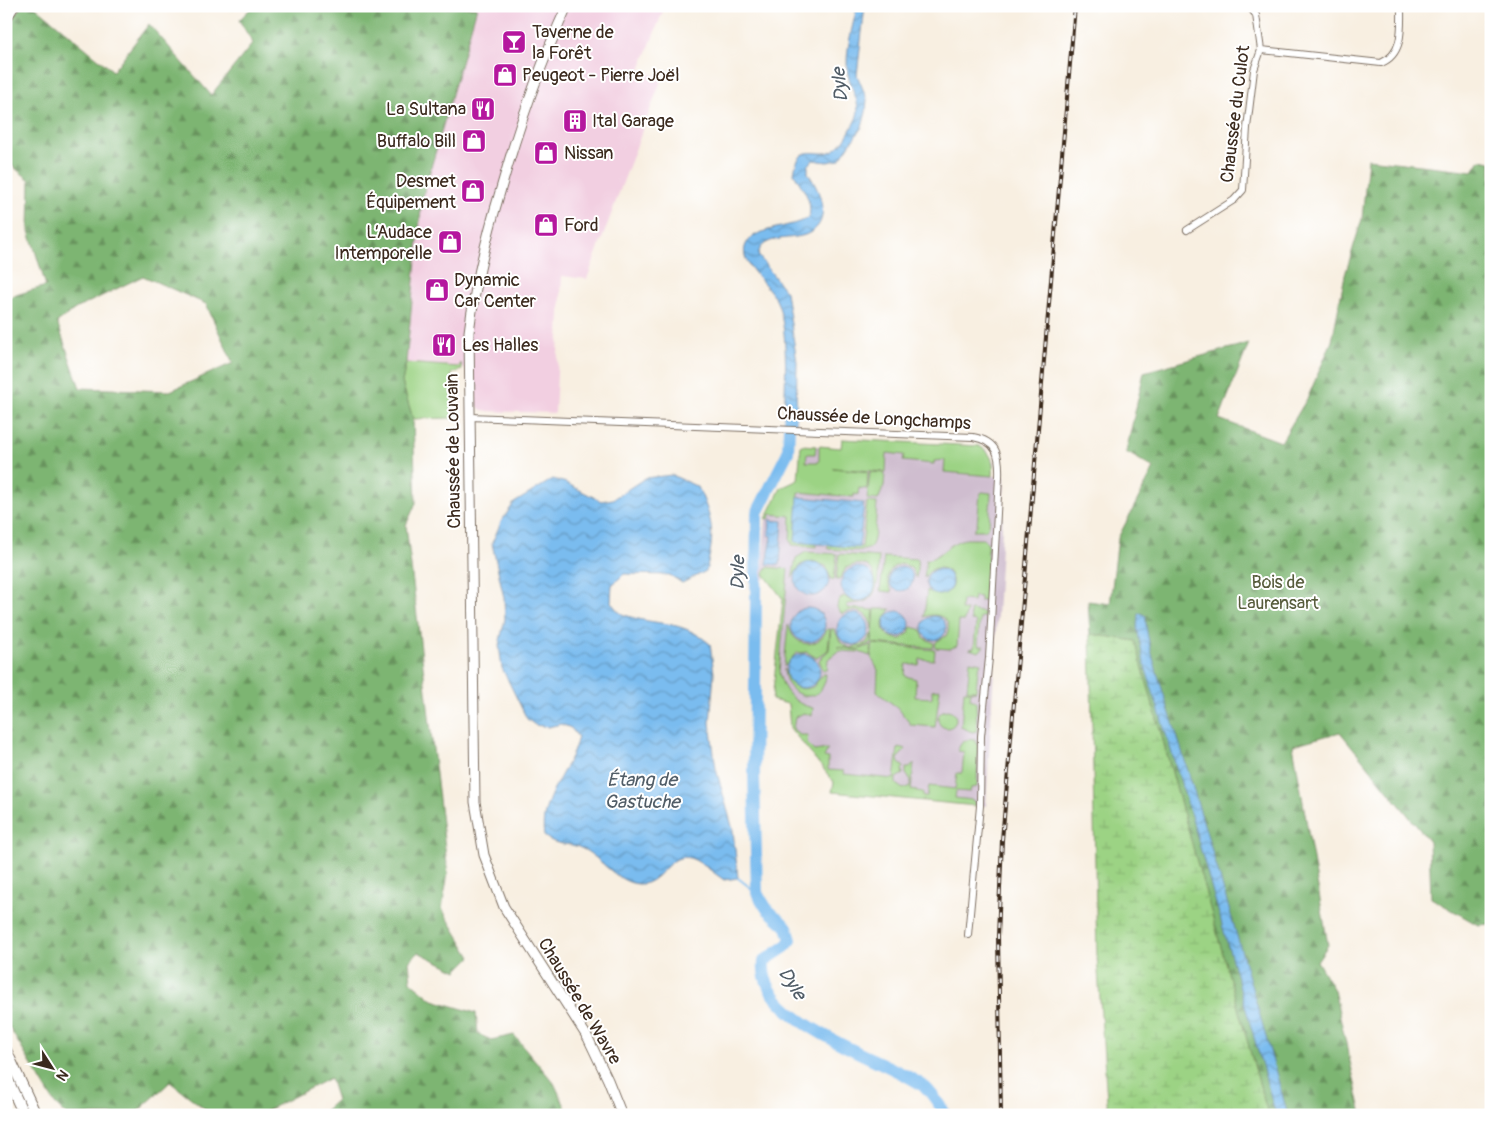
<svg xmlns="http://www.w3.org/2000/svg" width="1497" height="1121" font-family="Pangolin,sans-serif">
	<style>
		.built { fill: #f2cfe1 }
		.industrial { fill: #cfbdcf }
		.grass { fill: #9cd384; stroke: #6c7e51 }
		.forest { fill: url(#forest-firs); stroke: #5c7048; fill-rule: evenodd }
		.wetland { fill: url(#wetland-marsh); stroke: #6c7e51 }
		.water { fill: url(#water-waves); stroke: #5a7386 }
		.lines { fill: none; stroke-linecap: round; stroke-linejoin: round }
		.stream { stroke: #7abcef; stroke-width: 2 }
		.river { stroke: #7abcef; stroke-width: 12 }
		.minor-casing { stroke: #7d6f62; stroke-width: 8 }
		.secondary-casing { stroke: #7d6f62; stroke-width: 11 }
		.trunk-casing { stroke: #7d6f62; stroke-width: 12 }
		.minor { stroke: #fff; stroke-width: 6 }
		.secondary { stroke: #fff; stroke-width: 9 }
		.trunk { stroke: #fff; stroke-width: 10 }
		.rail-casing { stroke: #3b2a1e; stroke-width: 4 }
		.rail { stroke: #fff; stroke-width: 2; stroke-dasharray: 5.5; stroke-linecap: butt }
		.labels { text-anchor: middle; stroke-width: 4; stroke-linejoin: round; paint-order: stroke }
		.poi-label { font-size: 18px; fill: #3b2a1e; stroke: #fff; text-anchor: start }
		.street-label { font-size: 18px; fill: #3b2a1e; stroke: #fff }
		.park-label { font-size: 18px; fill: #585d3d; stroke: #fff }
		.water-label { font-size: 19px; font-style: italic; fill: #515d67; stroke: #fff }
	</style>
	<defs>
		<pattern id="forest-firs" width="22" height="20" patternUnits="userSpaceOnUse" patternTransform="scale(1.25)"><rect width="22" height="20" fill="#7db572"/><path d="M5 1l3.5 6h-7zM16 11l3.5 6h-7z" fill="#68935d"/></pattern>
		<pattern id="wetland-marsh" width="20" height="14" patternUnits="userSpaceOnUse" patternTransform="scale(1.25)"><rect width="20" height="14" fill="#9cd384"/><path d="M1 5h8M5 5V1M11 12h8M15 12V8" fill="none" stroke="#87b572"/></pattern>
		<pattern id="water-waves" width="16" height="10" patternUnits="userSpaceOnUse" patternTransform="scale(1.25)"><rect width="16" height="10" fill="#7abcef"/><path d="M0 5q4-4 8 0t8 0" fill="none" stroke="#6599c1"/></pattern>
	</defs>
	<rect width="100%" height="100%" fill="#fff"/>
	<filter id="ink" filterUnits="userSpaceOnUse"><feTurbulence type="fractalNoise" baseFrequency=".02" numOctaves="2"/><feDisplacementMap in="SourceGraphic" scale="10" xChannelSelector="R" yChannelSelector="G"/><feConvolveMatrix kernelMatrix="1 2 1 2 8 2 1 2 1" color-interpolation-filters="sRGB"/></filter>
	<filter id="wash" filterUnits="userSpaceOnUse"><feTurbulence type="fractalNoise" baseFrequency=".0096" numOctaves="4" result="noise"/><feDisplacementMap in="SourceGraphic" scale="20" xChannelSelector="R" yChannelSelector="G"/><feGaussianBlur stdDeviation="1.12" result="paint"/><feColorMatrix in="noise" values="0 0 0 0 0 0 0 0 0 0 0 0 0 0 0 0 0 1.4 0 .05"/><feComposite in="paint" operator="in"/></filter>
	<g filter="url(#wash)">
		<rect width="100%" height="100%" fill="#f8efe1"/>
		<path class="built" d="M 476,6 L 665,6 L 640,70 L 662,78 L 587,279 L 562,276 L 555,413 L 483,411 L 473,403 L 473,371 L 460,367 L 406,363 L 422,199 Z"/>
		<path class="industrial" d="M 842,439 L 979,446 L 987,450 L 994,462 L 993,476 L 1005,477 L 986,806 L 832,792 L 834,782 L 790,728 L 788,704 L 772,700 L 783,599 L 765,575 L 764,580 L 761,579 L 766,519 L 781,488 L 798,480 L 801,445 L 841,448 Z"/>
		<path class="grass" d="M 406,363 L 459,367 L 461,363 L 462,370 L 452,373 L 452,407 L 454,418 L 413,419 L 402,382 Z
			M 842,439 L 979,446 C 992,453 994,462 993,476 L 944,472 L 945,460 L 934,461 L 934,464 L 903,461 L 904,455 L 887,453 L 886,472 L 833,468 L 868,472 L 867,489 L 859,488 L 858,495 L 854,494 L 854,497 L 799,492 L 795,542 L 816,544 L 816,547 L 792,545 L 792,542 L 790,542 L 791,516 L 771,514 L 770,518 L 766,519 L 781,488 L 798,480 L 801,445 L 816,446 L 815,454 L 807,454 L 806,462 L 819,462 L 819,446 L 841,448 Z
			M 870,472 L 885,473 L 884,486 L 878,500 L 867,499 Z
			M 982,492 L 991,493 L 989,526 L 985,530 L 973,530 L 977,525 L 980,494 Z
			M 867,502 L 877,503 C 873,554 880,553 828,549 L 828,545 L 862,547 Z
			M 970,539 L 983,539 L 988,543 L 987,600 L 980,601 L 980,597 L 974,596 L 973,601 L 962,600 L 961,610 L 967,610 L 964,621 L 959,621 L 957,646 L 949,649 L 935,648 L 936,642 L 946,636 C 955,619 937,611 924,617 L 927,590 C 943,603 961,587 948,571 C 937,564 929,570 924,578 L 926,560 C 943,557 951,538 970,539 Z
			M 806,552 L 837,554 L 834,580 L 831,579 L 826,566 L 812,561 L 800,565 L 792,578 L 796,558 Z
			M 839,554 L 879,557 C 877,586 881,603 847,604 L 847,608 L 874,610 L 872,629 C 871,613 855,606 842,614 L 837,608 L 838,601 L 844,596 C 880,626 890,546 846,568 L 839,580 L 836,580 Z
			M 884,557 L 918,559 L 916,578 C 914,575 913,568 908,566 C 898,560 886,570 888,581 C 888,585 891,588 892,592 L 880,591 Z
			M 767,567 L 788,569 L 779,673 C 783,691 794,704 813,708 L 812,716 L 804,713 L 795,717 L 793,729 L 800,735 L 808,735 L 807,743 L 814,751 L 828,749 L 824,757 L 828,758 L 828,770 L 844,771 L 844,774 L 894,779 L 898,747 L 906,749 L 898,758 L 899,763 L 904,767 L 902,770 L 903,774 L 896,778 L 896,784 L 903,789 L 910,786 L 911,780 L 906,774 L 906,768 L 910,768 L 914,763 L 911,790 L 923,792 L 923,797 L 927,797 L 929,786 L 955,789 L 957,773 L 962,773 L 964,752 L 958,751 C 960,742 965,738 975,740 L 978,746 L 977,787 L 971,788 L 970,792 L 956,791 L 955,798 L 973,800 L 976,806 L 832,792 L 834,782 L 790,728 L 788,704 L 772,700 L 783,599 L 764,574 Z
			M 875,609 L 891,609 C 889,613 885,616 884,620 C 880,632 890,639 901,639 L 909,633 L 911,627 L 920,629 L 924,638 L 934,643 L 933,648 L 872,643 Z
			M 970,610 L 986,613 L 986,617 L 980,617 L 978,646 L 984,646 L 979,652 L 969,649 L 974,648 L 976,622 L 971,621 Z
			M 788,625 C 790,628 791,635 795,638 C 807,650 822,642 827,629 L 830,629 L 828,650 L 817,658 L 807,652 L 796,653 L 784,667 Z
			M 831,629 L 834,629 L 841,643 L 850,648 L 866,643 L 872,633 L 871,643 L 858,649 L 837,647 L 858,650 L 871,645 L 870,656 L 859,652 L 838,651 L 828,659 L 827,670 L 823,670 L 819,660 L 829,650 Z
			M 873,644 L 935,650 L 934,660 L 920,659 L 919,665 L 906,664 L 905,676 L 916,679 L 915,697 L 932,698 L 932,690 L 940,689 L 935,727 L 911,725 L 898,708 L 877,692 L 878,670 L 871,657 Z
			M 970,661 L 981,663 L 978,670 L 976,690 L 967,690 Z
			M 784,669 C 788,682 796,693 813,687 L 823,674 L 826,674 C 824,708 785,700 784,669 Z
			M 964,691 L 976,691 L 971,692 L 970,699 L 976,701 L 977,731 L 972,732 L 961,727 Z
			M938 719a9 9 0 1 1 18 0a9 9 0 1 1-18 0Z"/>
		<path class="forest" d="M 21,6 L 35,6 L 113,71 L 149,24 L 211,95 L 253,43 L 239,20 L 253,6 L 477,7 L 422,199 L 406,363 L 402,382 L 413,419 L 416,503 L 406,525 L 448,873 L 442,909 L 471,957 L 457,971 L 418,952 L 409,962 L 411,982 L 433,1000 L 476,1013 L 478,1034 L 491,1040 L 514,1035 L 554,1083 L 569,1115 L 320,1115 L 337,1100 L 330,1078 L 258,1115 L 213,1115 L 170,1082 L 134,1115 L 66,1115 L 55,1104 L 6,1022 L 6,298 L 46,286 L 29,231 L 30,180 L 6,161 L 6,30 ZM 143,276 L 206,304 L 233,363 L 170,391 L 80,388 L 57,322 L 75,309 Z
			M 1368,159 L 1473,171 L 1480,160 L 1491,162 L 1491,924 L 1478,925 L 1431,898 L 1429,841 L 1340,732 L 1293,745 L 1328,945 L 1317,961 L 1334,990 L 1362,1115 L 1268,1115 L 1135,641 L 1090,634 L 1088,601 L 1110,604 L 1118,538 L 1154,468 L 1126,452 L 1144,372 L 1249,343 L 1219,419 L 1281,442 L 1308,397 L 1332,341 L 1345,275 L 1362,219 Z"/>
		<path class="wetland" d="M 1090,634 L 1135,641 L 1268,1115 L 1108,1115 L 1097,956 Z"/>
		<path class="water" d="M 857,6 L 865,6 L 857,75 L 867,99 L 866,112 L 862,127 L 839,160 L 827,162 L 813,160 L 808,166 L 808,173 C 821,192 834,224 805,235 C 793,239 777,237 766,243 C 761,246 759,250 758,255 L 786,292 L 797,362 L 796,423 L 784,422 C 785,389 789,334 778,304 C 771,284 731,260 749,240 C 760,227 793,228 809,217 C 813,199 802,189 794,173 C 800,139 818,160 834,150 C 844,144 851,129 856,119 C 862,104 851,89 848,74 C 844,53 853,27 857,6 Z
			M 672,475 L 698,487 C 714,522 715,535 706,571 L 682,583 L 670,575 L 624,574 L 612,585 L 611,602 C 614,606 619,614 625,615 C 658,627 680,618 710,644 L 714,673 L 710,723 L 716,769 L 733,830 L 738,878 L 724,880 C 715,874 705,865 695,860 C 669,847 662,885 639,884 C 617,883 601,858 583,849 C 568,841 559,848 544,836 C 538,799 570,771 578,737 L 571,728 L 561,724 L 548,727 L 535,725 L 527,719 L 502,668 L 499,645 L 505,619 L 504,598 L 492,543 L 501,522 L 514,503 L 553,479 L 566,483 L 601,501 L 613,499 L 645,478 Z
			M 798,497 L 864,503 L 859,548 L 795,542 Z
			M 770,520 L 783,521 L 780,565 L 767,564 L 772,536 L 769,535 Z
			M795 579a17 17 0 1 1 34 0a17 17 0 1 1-34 0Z
			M841 584a17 17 0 1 1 34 0a17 17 0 1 1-34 0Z
			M889 579a12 12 0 1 1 24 0a12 12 0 1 1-24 0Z
			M926 582a13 13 0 1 1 26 0a13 13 0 1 1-26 0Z
			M791 625a17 17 0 1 1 34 0a17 17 0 1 1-34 0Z
			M884 624a13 13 0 1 1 26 0a13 13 0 1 1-26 0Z
			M 1141,613 L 1146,616 C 1143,638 1174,724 1182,751 C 1219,872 1254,993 1288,1115 L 1276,1115 L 1190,812 L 1144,663 L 1137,628 L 1138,614 Z
			M837 629a16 16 0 1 1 32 0a16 16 0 1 1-32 0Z
			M922 628a12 12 0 1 1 24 0a12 12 0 1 1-24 0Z
			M786 671a17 17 0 1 1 34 0a17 17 0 1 1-34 0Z"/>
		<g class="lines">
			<path class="stream" d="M 738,878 L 757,893"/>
			<path class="river" d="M 790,406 L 788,452 L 757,513 L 754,776 L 757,893 L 767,909 L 787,927 L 791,940 L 785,947 L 764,961 C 757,1024 884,1057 925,1087 C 933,1094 940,1106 946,1115"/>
		</g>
	</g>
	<g filter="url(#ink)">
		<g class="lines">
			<defs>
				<path id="minor" d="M 6,22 L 16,6
					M 1261,50 L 1381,63 C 1404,54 1401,27 1401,6
					M 1187,230 L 1234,200 L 1243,190 L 1247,128 L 1254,70 L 1261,50 L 1256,15 L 1249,6
					M 469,417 L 973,437 C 997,441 1000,455 999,477 L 989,658 L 981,736 L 980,806 L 968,935"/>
				<path id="secondary" d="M 567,6 C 539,67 518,128 500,192 C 486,239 475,284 469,332 L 475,802 L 484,855 L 504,907 L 588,1038 L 608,1080 L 622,1115"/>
				<path id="trunk" d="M 6,1050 L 36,1115
					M 6,1076 L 24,1115"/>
			</defs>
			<use href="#minor" class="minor-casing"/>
			<use href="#secondary" class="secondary-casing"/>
			<use href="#trunk" class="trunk-casing"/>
			<use href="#minor" class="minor"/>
			<use href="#secondary" class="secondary"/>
			<use href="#trunk" class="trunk"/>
			<defs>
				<path id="rail" d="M 1001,1115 L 998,936 L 1002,840 L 1075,6"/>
			</defs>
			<use href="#rail" class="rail-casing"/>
			<use href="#rail" class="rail"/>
		</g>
	</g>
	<defs>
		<symbol id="bar-square" viewBox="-11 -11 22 22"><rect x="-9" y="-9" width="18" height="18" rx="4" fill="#b5179e" stroke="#fff"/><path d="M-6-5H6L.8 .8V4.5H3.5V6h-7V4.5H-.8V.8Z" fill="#fff"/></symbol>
		<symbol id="shop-square" viewBox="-11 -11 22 22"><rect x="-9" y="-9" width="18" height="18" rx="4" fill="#b5179e" stroke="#fff"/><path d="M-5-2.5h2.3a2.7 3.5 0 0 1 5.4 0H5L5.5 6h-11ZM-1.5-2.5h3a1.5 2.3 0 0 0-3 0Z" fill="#fff"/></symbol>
		<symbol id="restaurant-square" viewBox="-11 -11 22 22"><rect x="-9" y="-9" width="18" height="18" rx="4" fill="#b5179e" stroke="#fff"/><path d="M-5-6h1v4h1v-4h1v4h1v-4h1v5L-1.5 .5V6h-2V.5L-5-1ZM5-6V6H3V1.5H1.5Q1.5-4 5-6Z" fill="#fff"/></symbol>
		<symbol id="building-square" viewBox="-11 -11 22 22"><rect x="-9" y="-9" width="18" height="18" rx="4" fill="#b5179e" stroke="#fff"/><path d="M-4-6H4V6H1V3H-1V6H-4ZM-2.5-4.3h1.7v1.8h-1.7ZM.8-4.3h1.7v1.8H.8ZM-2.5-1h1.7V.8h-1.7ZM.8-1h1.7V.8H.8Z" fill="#fff"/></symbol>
	</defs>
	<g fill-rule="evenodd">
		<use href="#bar-square" x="500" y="28" width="28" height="28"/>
		<use href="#shop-square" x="491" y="61" width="28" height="28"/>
		<use href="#restaurant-square" x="469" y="95" width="28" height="28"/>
		<use href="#building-square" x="561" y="107" width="28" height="28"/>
		<use href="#shop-square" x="460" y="127" width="28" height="28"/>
		<use href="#shop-square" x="532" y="139" width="28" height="28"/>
		<use href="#shop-square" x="459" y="177" width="28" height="28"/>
		<use href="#shop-square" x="532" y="211" width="28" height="28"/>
		<use href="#shop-square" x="436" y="228" width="28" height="28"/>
		<use href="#shop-square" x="423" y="276" width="28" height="28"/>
		<use href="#restaurant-square" x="430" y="331" width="28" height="28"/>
	</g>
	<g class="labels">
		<g class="poi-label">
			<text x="532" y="38">Taverne de<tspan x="532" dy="21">la Forêt</tspan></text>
			<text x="522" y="81">Peugeot - Pierre Joël</text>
			<text x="466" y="115" text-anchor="end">La Sultana</text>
			<text x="592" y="127">Ital Garage</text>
			<text x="456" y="147" text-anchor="end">Buffalo Bill</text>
			<text x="564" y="159">Nissan</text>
			<text x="456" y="187" text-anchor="end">Desmet<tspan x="456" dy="21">Équipement</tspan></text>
			<text x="564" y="231">Ford</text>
			<text x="432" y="238" text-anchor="end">L’Audace<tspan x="432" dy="21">Intemporelle</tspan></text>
			<text x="454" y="286">Dynamic<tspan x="454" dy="21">Car Center</tspan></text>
			<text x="462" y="351">Les Halles</text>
		</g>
		<g class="street-label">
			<text transform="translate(1235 114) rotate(-83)" y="6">Chaussée du Culot</text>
			<text transform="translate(874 418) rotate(3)" y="6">Chaussée de Longchamps</text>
			<text transform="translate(453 451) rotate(-91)" y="6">Chaussée de Louvain</text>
			<text transform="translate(580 1001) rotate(59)" y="6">Chaussée de Wavre</text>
		</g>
		<g class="park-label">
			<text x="1278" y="588">Bois de<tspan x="1278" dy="21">Laurensart</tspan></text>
		</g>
		<g class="water-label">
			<text transform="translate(839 85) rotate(-95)" y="7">Dyle</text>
			<text transform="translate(737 573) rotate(-89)" y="7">Dyle</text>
			<text x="642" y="786">Étang de<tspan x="642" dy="22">Gastuche</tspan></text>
			<text transform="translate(793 983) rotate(57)" y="7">Dyle</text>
		</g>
	</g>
	<rect width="1497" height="1121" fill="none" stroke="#fff" stroke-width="25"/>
	<g transform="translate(52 1068) rotate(126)" stroke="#ffffff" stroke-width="4" paint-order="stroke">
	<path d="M0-4L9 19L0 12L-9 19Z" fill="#3b2a1e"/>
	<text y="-8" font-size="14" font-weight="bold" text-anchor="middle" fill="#3b2a1e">N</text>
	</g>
</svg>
